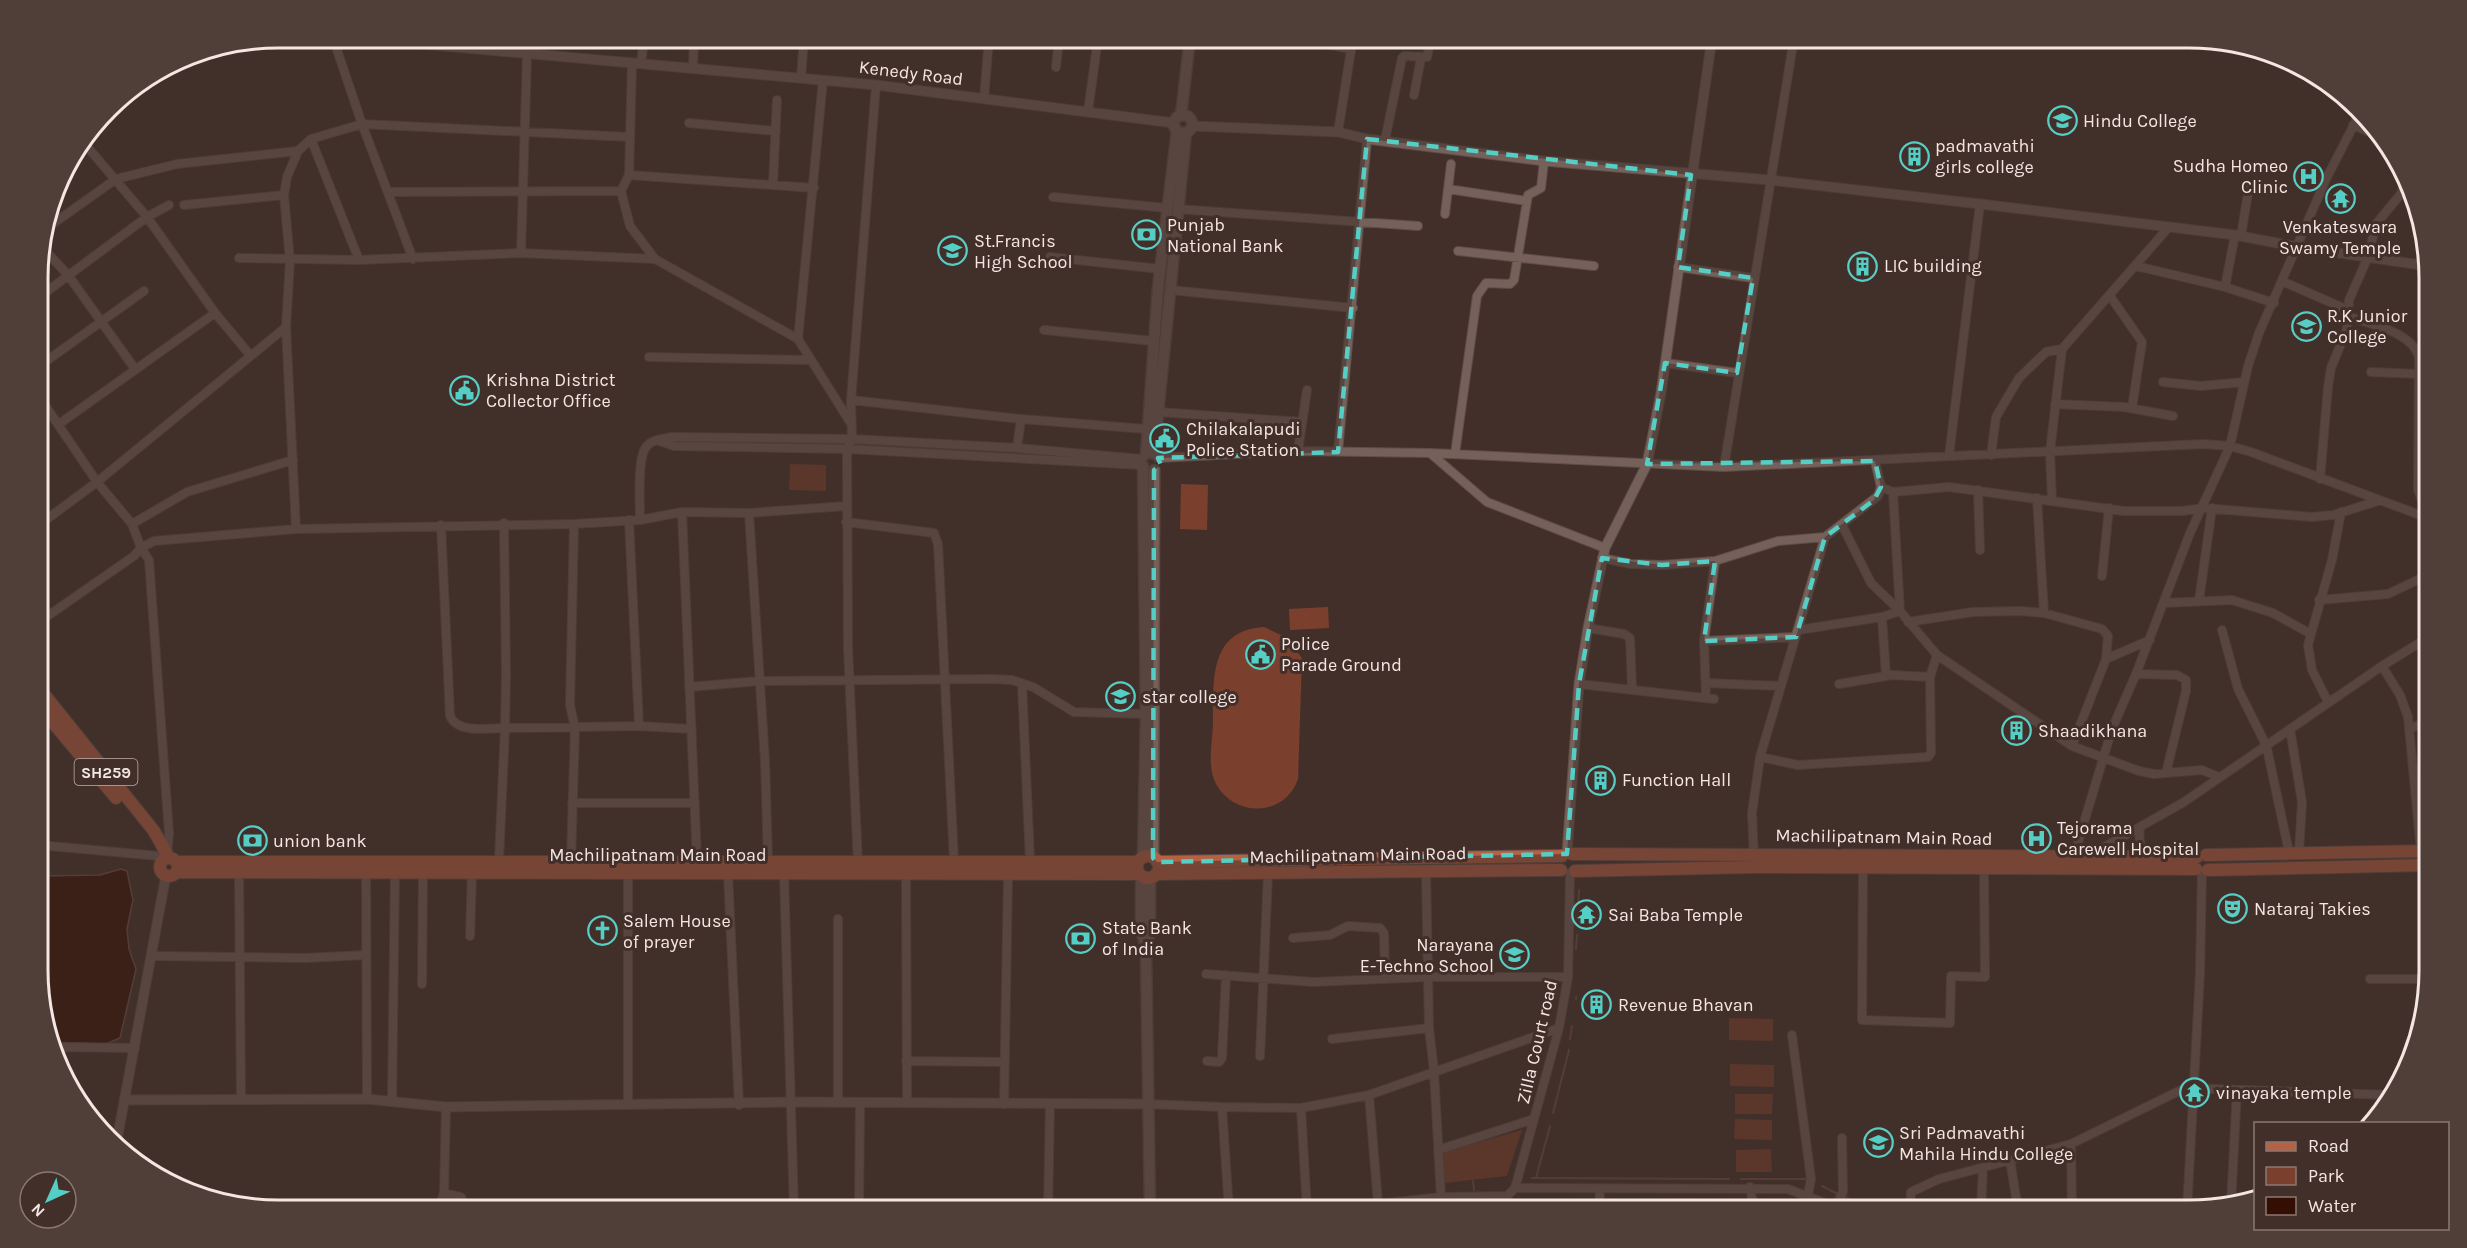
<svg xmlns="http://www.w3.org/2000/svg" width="2467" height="1248" font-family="Karla,sans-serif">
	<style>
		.green { fill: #7a402d }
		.water { fill: #340e03; stroke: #6e4f46; stroke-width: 1.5 }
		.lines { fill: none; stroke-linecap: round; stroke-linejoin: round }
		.stream { stroke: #6e4f46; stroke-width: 2 }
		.minor-casing { stroke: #5d4d48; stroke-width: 10 }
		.tertiary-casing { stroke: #5d4d48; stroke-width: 11 }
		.secondary-casing { stroke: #5d4d48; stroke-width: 13 }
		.primary-casing { stroke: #5d4d48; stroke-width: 14 }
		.minor { stroke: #76615a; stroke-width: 8 }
		.tertiary { stroke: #76615a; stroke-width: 9 }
		.secondary { stroke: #76615a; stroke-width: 10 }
		.primary { stroke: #b66044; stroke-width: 12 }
		.marked { fill: none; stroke: #55cec5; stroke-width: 4.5; stroke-dasharray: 12 8; stroke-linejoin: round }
		.labels { text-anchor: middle; stroke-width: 6; stroke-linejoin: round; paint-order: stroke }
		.shield { fill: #422f29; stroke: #bfb0ab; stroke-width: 1.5 }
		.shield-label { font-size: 16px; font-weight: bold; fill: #f4e7e3 }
		.street-label { font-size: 18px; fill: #f4e7e3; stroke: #422f29 }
		.poi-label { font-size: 18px; fill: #f4e7e3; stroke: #422f29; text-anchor: start }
		.rim { fill: none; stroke: #f4e7e3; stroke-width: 3 }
	</style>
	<rect width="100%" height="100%" fill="#422f29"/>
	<path class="green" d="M 790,464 L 826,465 L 826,491 L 789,490 Z
		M 1181,484 L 1208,485 L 1207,530 L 1180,529 Z
		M 1328,607 L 1329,628 L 1290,630 L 1289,609 Z
		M 1264,627 L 1287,638 L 1302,658 L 1298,779 C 1285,817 1235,818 1216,784 C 1207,767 1212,744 1213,725 C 1214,682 1207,631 1264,627 Z
		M 1729,1018 L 1773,1019 L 1773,1041 L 1729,1040 Z
		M 1730,1064 L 1774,1065 L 1774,1087 L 1730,1086 Z
		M 1735,1094 L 1773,1094 L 1772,1114 L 1735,1114 Z
		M 1735,1119 L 1772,1120 L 1772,1140 L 1734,1139 Z
		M 1522,1130 L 1507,1176 L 1444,1183 L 1444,1152 Z
		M 1771,1149 L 1772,1172 L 1736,1172 L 1736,1150 Z"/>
	<path class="water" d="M 121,869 L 127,871 L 133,900 L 127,929 L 129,949 L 136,969 L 120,1038 L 106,1044 L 50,1042 L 40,1001 L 39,876 L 100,875 Z"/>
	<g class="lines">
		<path class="stream" d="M 1577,926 L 1579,890
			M 1576,949 L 1577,935
			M 1576,999 L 1576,997
			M 1570,1039 L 1572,1026
			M 1553,1113 L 1569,1050
			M 1532,1178 L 1729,1179
			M 1536,1178 L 1550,1126
			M 1741,1179 L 1807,1179
			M 1473,1181 L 1474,1190
			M 1822,1186 L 1828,1189
			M 1830,1190 L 1838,1194
			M 1845,1197 L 1873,1210
			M 1757,1198 L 1757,1207
			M 1474,1202 L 1475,1206
			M 1834,1202 L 1837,1193"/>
		<defs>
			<path id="minor" d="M 1294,38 L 1351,49
				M 502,52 L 503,38
				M 632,64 L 629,175 L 621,191 L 630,226 L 655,259 L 798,339 L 850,422
				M 641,64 L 644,38
				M 1056,67 L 1059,38
				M 693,68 L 694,38
				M 801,78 L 804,38
				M 1414,95 L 1421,58
				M 984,99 L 989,38
				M 1088,112 L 1098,38
				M 689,123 L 776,131
				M 2353,125 L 2383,138
				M 1338,132 L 1353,38
				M 311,139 L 359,260
				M 1385,140 L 1402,58 L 1404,56 L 1427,57 L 1431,38
				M 84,143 L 147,217 L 215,313 L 250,355
				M 629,175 L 814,188
				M 773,184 L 777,100
				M 1448,189 L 1527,201
				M 388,192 L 621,191
				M 1053,197 L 1167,208
				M 184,205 L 284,195
				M 1177,209 L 1418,226
				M 1445,214 L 1451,164
				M 47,228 L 116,179 L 177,164 L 298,151
				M 2241,236 L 2249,187
				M 42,247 L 68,275 L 135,369
				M 1458,251 L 1594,266
				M 521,253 L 527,55
				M 1050,257 L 1160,269
				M 239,258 L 359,260 L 521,253 L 655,259
				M 413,259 L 362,124 L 630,137
				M 2136,266 L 2225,287 L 2274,303
				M 1678,267 L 1753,278
				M 2284,282 L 2348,310
				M 2225,287 L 2235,235
				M 1170,290 L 1353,308
				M 2110,296 L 2142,342 L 2132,408
				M 38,298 L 147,217 L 169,205
				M 2350,317 C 2372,325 2412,332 2419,357 L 2418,490 L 2428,516
				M 1044,330 L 1153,341
				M 798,339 L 823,80
				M 649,357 L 808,360
				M 1665,363 L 1737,373
				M 38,367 L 144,291
				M 2371,372 L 2419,374
				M 2163,382 L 2201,386 L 2244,382
				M 38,395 L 97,482 L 132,524
				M 851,400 L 1021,419 L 1146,429
				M 2055,404 L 2124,407 L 2173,416
				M 1159,412 L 1302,422
				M 59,424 L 215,313
				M 659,441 L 674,446 L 847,449 L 1142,465
				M 1017,448 L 1021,419
				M 1298,451 L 1307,390
				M 1338,452 L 1367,139
				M 2418,452 L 2428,443
				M 1430,453 L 1487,502 L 1605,548
				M 1455,454 L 1477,296 L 1486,283 L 1510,284 L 1514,280 L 1528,195 L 1541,188 L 1544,161
				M 1991,455 L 1996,417 L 2019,378 L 2046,352 L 2062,349
				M 1949,456 L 1980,204
				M 1158,458 L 1298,451 L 1430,453 L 1724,467 L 2203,444 L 2230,446 L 2251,452 L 2428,518
				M 1724,467 L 1794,38
				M 2320,479 L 2328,387 L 2331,368 L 2347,329 L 2349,300 L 2368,257 L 2376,224 L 2400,195 L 2408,180
				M 1881,487 L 1893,492 L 1949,487 L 2124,511 L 2182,511 L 2204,508 L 2312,517 L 2333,515 L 2378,501
				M 1978,490 L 1980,550
				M 1893,492 L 1900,611 L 1937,655 L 2072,746 L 2139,771 L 2154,774 L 2202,770 L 2219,777
				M 2037,498 L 2044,613
				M 2052,500 L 2050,452 L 2062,349 L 2168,228
				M 682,512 L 749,513 L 846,506
				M 749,513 L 765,761 L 768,860
				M 629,520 L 639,726
				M 640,520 L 682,512 L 697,860
				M 846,522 L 934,533 L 938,544 L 954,860
				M 504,523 L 506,674 L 505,728 L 639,726 L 692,729
				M 39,525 L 97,482 L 286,327
				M 441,525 L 450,716 C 458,734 488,728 505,728 L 499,860
				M 296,529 L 286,327 L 290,261 L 284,195 L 287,177 L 298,151 L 311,139 L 362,124 L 333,38
				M 1602,558 L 1631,564 L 1662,565 L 1715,561 L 1778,541 L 1825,537
				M 2102,576 L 2109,508
				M 2319,600 L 2388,594 L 2428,575
				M 2199,601 L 2212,508
				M 2164,603 L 2232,600 L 2273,613 L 2309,633
				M 1882,617 L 1886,676
				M 39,622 L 134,556 L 141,548 L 132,524 L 187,492 L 293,460
				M 1908,622 L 1973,612 L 2021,611 L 2044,613 L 2102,629 L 2108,636 L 2106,659 L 2150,640
				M 1588,628 L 1624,634 L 1630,638 L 1632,688
				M 1798,630 L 1882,617 L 1900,611 L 1871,583 L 1842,525
				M 2222,630 L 2238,689 L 2266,745
				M 1704,641 L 1796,637
				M 2382,666 L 2400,695 L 2408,717 L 2421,851
				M 2136,674 L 2177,675 L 2186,680 L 2186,691 L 2166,773
				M 1706,683 L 1781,686
				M 1022,684 L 1030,860
				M 1579,684 L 1714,699
				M 1839,684 L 1892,675 L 1930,677
				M 689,687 L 759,681 L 992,679 L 1012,680 L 1033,687 L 1074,712 L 1146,714
				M 1706,698 L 1704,641 L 1715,561
				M 2328,702 L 2312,670 L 2308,645 L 2332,560 L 2341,512
				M 2290,729 L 2302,802 L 2299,852
				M 2410,729 L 2429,720
				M 2266,744 L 2289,852
				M 2072,746 L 2106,659
				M 1760,757 L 1798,765 L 1928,757 L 1931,753 L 1930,677 L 1937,655
				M 572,803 L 695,803
				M 2140,827 C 2138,841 2140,847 2151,857
				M 39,845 L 159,856
				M 167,854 L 169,833 L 149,560 L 141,548 L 154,541 L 296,529 L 574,524 L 640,520 C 640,504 637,458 646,447 C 652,439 663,439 672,437 L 852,439 L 1017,448 L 1142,459
				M 2090,855 L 2184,802 L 2382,666 L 2429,637
				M 1754,857 L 1752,813 L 1760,757 L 1825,537 L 1878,496 L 1881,487 L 1875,461
				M 2073,859 L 2112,729 L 2136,674 L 2190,533 L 2230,446 L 2248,366 L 2259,333 L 2327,177 L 2359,115
				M 571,860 L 575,728 L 570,705 L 574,524
				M 858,864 L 848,648 L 847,449 L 852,439 L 851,400 L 876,85
				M 1863,868 L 1862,1020 L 1950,1023 L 1951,976 L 1985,977 L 1984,866
				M 628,871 L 628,1104
				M 239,872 L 241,1100
				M 366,872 L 367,1099
				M 1426,872 L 1429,1028 L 1434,1071 L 1441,1197
				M 784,873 L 794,1210
				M 906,873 L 907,1103
				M 728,874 L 739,1105
				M 470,936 L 472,873
				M 1293,938 L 1330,935 L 1348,926 L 1380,928 L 1384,933 L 1385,979
				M 153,956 L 305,958 L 366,955
				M 1206,974 L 1313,982 L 1428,977 L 1568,977
				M 2370,979 L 2427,979
				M 422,984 L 423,873
				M 1792,1035 L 1811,1179 L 1808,1195
				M 1332,1039 L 1429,1028
				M 52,1047 L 135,1048
				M 1260,1056 L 1268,874
				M 906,1061 L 1005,1062
				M 1207,1061 L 1219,1062 L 1222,1058 L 1226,975
				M 2397,1088 L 2415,1031
				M 1369,1095 L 1378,1203
				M 392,1102 L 395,872
				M 838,1103 L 838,919
				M 1004,1104 L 1008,875
				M 1148,1104 L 1222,1107
				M 1301,1108 L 1307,1210
				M 1438,1150 L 1534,1119
				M 2010,1160 L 2018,1210
				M 1750,1187 L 1754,1210
				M 1515,1188 L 1788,1189 L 1843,1210
				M 444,1193 L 461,1197 L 465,1210
				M 2231,1205 L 2237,1090
				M 1838,1207 L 1843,1191 L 1842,1138
				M 435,1210 L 441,1203 L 444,1193 L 446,1107
				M 859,1210 L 860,1103
				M 1048,1210 L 1050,1103
				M 1229,1210 L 1222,1107 L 1301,1108 L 1369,1095 L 1559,1028
				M 1326,1210 L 1441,1197 L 1507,1196
				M 1505,1210 L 1507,1196 L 1515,1188 L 1559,1028 L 1568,977 L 1570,873
				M 1599,1210 L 1600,1190
				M 1910,1210 L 1911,1192 L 1939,1179 L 2071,1144
				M 1981,1210 L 1983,1168
				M 2072,1210 L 2071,1144 L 2185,1088 L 2392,1095
				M 2187,1210 L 2200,973 L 2202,872"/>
			<path id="tertiary" d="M 356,38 L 876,85 L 1174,123
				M 1192,126 L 1338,132 L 1367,139 L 1544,161 L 1770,180 L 1980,204 L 2235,235 L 2298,247 L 2428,266
				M 1567,854 L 1579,684 L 1588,628 L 1605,548 L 1647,464 L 1661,393 L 1712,38
				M 124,1100 L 367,1099 L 446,1107 L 792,1102 L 1148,1104
				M 117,1140 L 166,875"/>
			<path id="secondary" d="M1174 124a9 9 0 1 1 18 0a9 9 0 1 1-18 0Z
				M 1181,116 L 1190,38
				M 1146,454 L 1158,288 L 1177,130
				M 1154,454 L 1186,132
				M 1143,858 L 1146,714 L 1143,466
				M 1153,858 L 1154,470
				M 1141,875 L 1141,930 L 1145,944
				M 1150,878 L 1150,930 L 1146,950 L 1150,1210"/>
			<path id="primary" d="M 39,688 L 154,831 L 169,858
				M 39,706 L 116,798
				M 1572,854 L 2197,857
				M 2206,855 L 2429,851
				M1137 867a11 11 0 1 1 22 0a11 11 0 1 1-22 0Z
				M160 867a9 9 0 1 1 18 0a9 9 0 1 1-18 0Z
				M 176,862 L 1138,862
				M 1157,862 L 1562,856
				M 2208,870 L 2429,865
				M 1575,871 L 1754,867 L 2196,869
				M 176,872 L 1139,874
				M 1156,874 L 1561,870"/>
		</defs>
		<use href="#minor" class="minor-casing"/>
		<use href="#tertiary" class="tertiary-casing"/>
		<use href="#secondary" class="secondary-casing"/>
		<use href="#primary" class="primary-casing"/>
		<use href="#minor" class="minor"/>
		<use href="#tertiary" class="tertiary"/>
		<use href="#secondary" class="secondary"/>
		<use href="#primary" class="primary"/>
	</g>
	<path d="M0 0H2467V1248H0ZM 1367,139 L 1691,175 L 1678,267 L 1753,278 L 1737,373 L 1665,363 L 1647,464 L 1875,461 L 1881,487 L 1874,500 L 1825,537 L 1796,637 L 1704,641 L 1715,561 L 1662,565 L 1602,558 L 1579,684 L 1567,854 L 1157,862 L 1153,858 L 1154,470 L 1161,465 L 1158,458 L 1338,452 Z" fill="#422f29" fill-opacity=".55" fill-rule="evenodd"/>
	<path class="marked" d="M 1367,139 L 1691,175 L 1678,267 L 1753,278 L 1737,373 L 1665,363 L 1647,464 L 1875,461 L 1881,487 L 1874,500 L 1825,537 L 1796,637 L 1704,641 L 1715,561 L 1662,565 L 1602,558 L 1579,684 L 1567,854 L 1157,862 L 1153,858 L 1154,470 L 1161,465 L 1158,458 L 1338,452 Z"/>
	<defs>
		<symbol id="university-ring" viewBox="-11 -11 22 22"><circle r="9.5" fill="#422f29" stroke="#55cec5" stroke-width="1.5"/><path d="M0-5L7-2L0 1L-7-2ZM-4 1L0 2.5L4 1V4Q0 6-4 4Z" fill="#55cec5"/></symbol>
		<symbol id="building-ring" viewBox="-11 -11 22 22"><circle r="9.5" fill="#422f29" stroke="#55cec5" stroke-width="1.5"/><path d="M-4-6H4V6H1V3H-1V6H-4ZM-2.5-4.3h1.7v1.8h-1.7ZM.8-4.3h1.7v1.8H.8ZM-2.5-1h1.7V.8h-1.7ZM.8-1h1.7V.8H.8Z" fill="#55cec5"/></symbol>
		<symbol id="hospital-ring" viewBox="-11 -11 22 22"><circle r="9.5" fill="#422f29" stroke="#55cec5" stroke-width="1.5"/><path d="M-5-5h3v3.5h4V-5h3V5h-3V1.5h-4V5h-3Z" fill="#55cec5"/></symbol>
		<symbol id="temple-ring" viewBox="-11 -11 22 22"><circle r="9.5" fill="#422f29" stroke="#55cec5" stroke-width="1.5"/><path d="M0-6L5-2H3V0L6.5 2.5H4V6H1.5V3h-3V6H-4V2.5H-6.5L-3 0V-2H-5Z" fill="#55cec5"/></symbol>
		<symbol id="bank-ring" viewBox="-11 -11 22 22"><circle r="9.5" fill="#422f29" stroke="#55cec5" stroke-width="1.5"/><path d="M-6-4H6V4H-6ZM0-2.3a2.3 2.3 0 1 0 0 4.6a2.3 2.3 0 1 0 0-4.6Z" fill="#55cec5"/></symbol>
		<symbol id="school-ring" viewBox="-11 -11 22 22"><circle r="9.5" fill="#422f29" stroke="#55cec5" stroke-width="1.5"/><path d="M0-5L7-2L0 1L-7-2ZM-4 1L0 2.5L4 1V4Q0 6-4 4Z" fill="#55cec5"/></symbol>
		<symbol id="civic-ring" viewBox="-11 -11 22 22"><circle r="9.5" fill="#422f29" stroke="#55cec5" stroke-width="1.5"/><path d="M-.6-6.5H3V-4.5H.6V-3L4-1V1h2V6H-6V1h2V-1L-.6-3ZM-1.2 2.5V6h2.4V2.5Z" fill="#55cec5"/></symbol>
		<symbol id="theatre-ring" viewBox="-11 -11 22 22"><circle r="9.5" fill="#422f29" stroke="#55cec5" stroke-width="1.5"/><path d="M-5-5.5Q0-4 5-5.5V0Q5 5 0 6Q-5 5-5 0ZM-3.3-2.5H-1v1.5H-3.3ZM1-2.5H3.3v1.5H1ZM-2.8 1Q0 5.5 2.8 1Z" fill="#55cec5"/></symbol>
		<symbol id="church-ring" viewBox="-11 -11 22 22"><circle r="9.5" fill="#422f29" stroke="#55cec5" stroke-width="1.5"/><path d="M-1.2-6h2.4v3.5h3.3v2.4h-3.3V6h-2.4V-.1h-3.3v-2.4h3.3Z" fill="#55cec5"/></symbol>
	</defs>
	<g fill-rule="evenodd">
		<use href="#university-ring" x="2046" y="104" width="33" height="33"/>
		<use href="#building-ring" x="1898" y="140" width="33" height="33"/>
		<use href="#hospital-ring" x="2292" y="160" width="33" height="33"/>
		<use href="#temple-ring" x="2324" y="182" width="33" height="33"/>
		<use href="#bank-ring" x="1130" y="218" width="33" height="33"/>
		<use href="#school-ring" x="936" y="234" width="33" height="33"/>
		<use href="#building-ring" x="1846" y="250" width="33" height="33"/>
		<use href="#university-ring" x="2290" y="310" width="33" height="33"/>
		<use href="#civic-ring" x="448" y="374" width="33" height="33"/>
		<use href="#civic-ring" x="1148" y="422" width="33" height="33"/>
		<use href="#civic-ring" x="1244" y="638" width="33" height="33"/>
		<use href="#university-ring" x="1104" y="680" width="33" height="33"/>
		<use href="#building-ring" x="2000" y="714" width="33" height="33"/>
		<use href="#building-ring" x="1584" y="764" width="33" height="33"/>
		<use href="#hospital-ring" x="2020" y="822" width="33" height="33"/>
		<use href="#bank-ring" x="236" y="824" width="33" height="33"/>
		<use href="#theatre-ring" x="2216" y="892" width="33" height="33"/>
		<use href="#temple-ring" x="1570" y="898" width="33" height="33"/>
		<use href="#church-ring" x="586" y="914" width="33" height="33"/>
		<use href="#bank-ring" x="1064" y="922" width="33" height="33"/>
		<use href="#school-ring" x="1498" y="938" width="33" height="33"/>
		<use href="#building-ring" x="1580" y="988" width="33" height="33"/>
		<use href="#temple-ring" x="2178" y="1076" width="33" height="33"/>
		<use href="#university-ring" x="1862" y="1126" width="33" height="33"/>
	</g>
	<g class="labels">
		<rect class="shield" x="74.5" y="759" width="63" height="26" rx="4.5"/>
		<g class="shield-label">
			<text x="106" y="778">SH259</text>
		</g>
		<g class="street-label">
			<text transform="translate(911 73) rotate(7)" y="6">Kenedy Road</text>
			<text transform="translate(1884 837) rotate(1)" y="6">Machilipatnam Main Road</text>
			<text x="658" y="861">Machilipatnam Main Road</text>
			<text transform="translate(1358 855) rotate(-1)" y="6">Machilipatnam Main Road</text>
			<text transform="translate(1537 1042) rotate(-77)" y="6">Zilla Court road</text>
		</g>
		<g class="poi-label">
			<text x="2083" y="127">Hindu College</text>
			<text x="1935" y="152">padmavathi<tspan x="1935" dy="21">girls college</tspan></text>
			<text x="2288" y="172" text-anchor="end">Sudha Homeo<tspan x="2288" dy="21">Clinic</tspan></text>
			<text x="1167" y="231">Punjab<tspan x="1167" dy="21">National Bank</tspan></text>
			<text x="2340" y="233" text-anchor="middle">Venkateswara<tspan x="2340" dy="21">Swamy Temple</tspan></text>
			<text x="974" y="247">St.Francis<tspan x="974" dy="21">High School</tspan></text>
			<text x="1884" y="272">LIC building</text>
			<text x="2327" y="322">R.K Junior<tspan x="2327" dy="21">College</tspan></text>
			<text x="486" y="386">Krishna District<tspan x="486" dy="21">Collector Office</tspan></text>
			<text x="1186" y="435">Chilakalapudi<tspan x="1186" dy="21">Police Station</tspan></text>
			<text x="1281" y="650">Police<tspan x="1281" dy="21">Parade Ground</tspan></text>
			<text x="1142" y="703">star college</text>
			<text x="2038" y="737">Shaadikhana</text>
			<text x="1622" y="786">Function Hall</text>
			<text x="2057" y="834">Tejorama<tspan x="2057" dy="21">Carewell Hospital</tspan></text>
			<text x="273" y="847">union bank</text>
			<text x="2254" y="915">Nataraj Takies</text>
			<text x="1608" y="921">Sai Baba Temple</text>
			<text x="623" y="927">Salem House<tspan x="623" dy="21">of prayer</tspan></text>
			<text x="1102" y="934">State Bank<tspan x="1102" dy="21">of India</tspan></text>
			<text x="1494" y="951" text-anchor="end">Narayana<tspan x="1494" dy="21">E-Techno School</tspan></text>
			<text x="1618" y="1011">Revenue Bhavan</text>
			<text x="2216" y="1099">vinayaka temple</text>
			<text x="1899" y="1139">Sri Padmavathi<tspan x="1899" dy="21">Mahila Hindu College</tspan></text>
		</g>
	</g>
	<path d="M0 0H2467V1248H0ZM278 48H2189A230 230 0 0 1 2419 278V970A230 230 0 0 1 2189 1200H278A230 230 0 0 1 48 970V278A230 230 0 0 1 278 48Z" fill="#503e38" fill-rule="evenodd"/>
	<path class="rim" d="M278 48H2189A230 230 0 0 1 2419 278V970A230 230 0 0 1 2189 1200H278A230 230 0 0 1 48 970V278A230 230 0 0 1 278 48Z"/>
	<rect x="2254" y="1122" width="195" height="108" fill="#422f29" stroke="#897973" stroke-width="1.5"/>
	<rect x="2266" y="1142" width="30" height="9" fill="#b66044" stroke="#897973" stroke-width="1.5"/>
	<text x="2308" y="1152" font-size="18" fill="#f4e7e3">Road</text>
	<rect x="2266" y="1167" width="30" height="18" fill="#7a402d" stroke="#897973" stroke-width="1.5"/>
	<text x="2308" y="1182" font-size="18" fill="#f4e7e3">Park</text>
	<rect x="2266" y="1197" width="30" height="18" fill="#340e03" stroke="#897973" stroke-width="1.5"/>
	<text x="2308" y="1212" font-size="18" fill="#f4e7e3">Water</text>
	<g transform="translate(48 1200) rotate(225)"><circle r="28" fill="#422f29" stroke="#897973" stroke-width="1.5"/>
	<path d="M0-4.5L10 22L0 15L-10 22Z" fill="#55cec5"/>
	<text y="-9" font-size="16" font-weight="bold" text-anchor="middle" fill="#f4e7e3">N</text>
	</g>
</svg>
